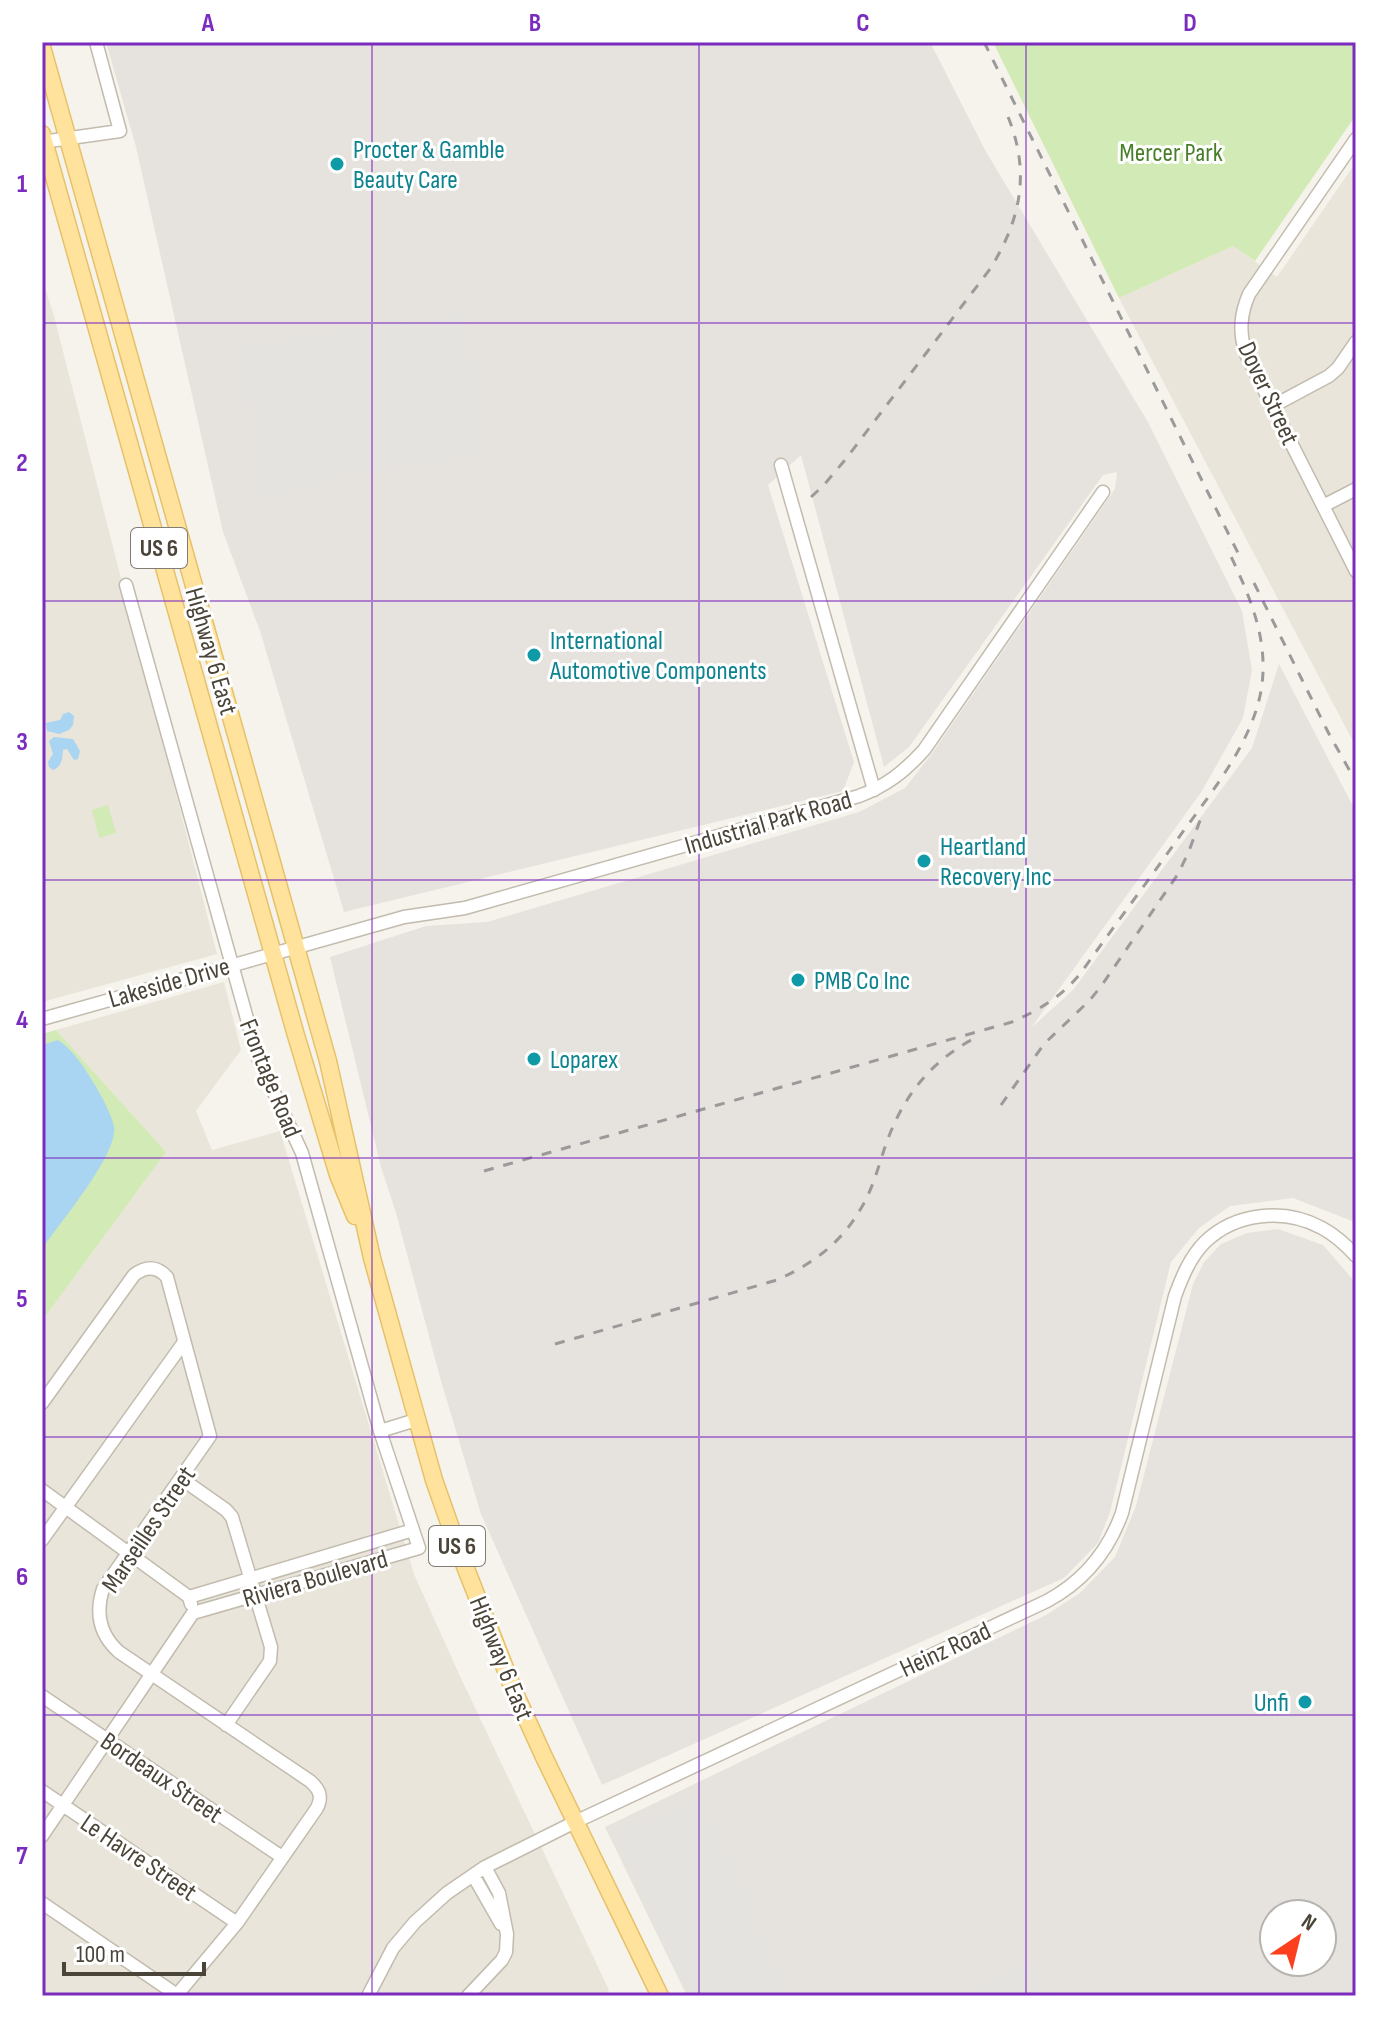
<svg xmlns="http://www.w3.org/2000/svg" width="1398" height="2038" font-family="'Sofia Sans Condensed',sans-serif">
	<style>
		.residential { fill: #eae5da }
		.industrial { fill: #e6e2dd; fill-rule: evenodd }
		.green { fill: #d2eab5 }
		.parking { fill: #e5e3e0 }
		.water { fill: #a9d4f2 }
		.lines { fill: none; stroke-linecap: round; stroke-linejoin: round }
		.minor-casing { stroke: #c2bbae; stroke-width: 15 }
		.major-casing { stroke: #e6c16a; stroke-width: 19 }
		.minor { stroke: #fff; stroke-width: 12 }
		.major { stroke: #ffe39c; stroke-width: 16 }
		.rail { stroke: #9a9a9a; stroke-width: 3; stroke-dasharray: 10 10; stroke-linecap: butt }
		.grid { fill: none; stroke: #7b2cbf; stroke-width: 2; stroke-opacity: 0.55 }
		.culture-dot { fill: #0f9aa8; stroke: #fff; stroke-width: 3 }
		.labels { text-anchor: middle; stroke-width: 6; stroke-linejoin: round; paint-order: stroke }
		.shield { fill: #fff; stroke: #817c74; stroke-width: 2 }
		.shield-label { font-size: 24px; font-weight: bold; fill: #4b4439 }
		.culture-label { font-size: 26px; fill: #0d838f; stroke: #fff; text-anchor: start }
		.park-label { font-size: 26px; fill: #4a7f2a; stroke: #fff }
		.street-label { font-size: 26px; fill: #4b4439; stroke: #fff }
		.neatline { fill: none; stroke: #7b2cbf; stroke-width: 3 }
		.grid-label { font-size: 26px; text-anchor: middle; font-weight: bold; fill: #7b2cbf }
	</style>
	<rect width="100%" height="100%" fill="#f6f3ec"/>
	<path class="residential" d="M 1356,162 L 1356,747 L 1119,298 L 1233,246 L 1277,277 Z
		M 42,278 L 54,316 L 217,954 L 42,1002 Z
		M 224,982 L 241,1050 L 196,1111 L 212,1150 L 280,1131 L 414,1574 L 459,1674 L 609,1990 L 605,1996 L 42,1996 L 42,1321 L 166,1152 L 56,1030 Z"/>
	<path class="industrial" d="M 106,42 L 930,42 L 985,150 L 1149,424 L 1242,611 L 1252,670 L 1243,718 L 1202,791 L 1031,1028 L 1073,990 L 1252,748 L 1279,664 L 1356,812 L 1356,1229 L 1352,1221 L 1293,1198 L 1230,1206 L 1199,1228 L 1171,1262 L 1110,1512 L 1098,1543 L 1064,1578 L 602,1785 L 481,1514 L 441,1381 L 396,1213 L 381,1167 L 330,957 L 426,926 L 487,922 L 859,812 L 905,788 L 930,756 L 1115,489 L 1117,472 L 1103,475 L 909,747 L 884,767 L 801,455 L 768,485 L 854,762 L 843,791 L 344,912 L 260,631 L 223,532 L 136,147 Z
		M 1278,1229 L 1323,1245 L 1356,1283 L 1356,1996 L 687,1996 L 605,1827 L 1046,1615 L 1080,1593 L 1115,1557 L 1136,1506 L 1193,1284 L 1204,1262 L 1221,1244 L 1247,1233 ZM 1274,1914 L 1322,1914 L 1322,1962 L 1274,1962 Z"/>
	<path class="green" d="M 993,42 L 1356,42 L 1356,115 L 1255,261 L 1233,246 L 1119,298 Z
		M 108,805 L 116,833 L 99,838 L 92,810 Z
		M 56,1030 L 166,1152 L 42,1321 L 42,1034 Z"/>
	<path class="parking" d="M 466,313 L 486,455 L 345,475 L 324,486 L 286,492 L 261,500 L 239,347 Z
		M 700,1799 L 757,1913 L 752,1921 L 789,1996 L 690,1996 L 617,1832 Z
		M 1034,1962 L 1051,1996 L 962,1996 Z"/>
	<path class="water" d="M 69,712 L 74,716 L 73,725 L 69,730 L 59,734 L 47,731 L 46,723 L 60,720 L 63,714 Z
		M 54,737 L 73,739 L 80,751 L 78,759 L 74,760 L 67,749 L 63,750 C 62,758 63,766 53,770 L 49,767 L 48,762 L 53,754 L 49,741 Z
		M 58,1040 C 74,1051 83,1066 93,1082 C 100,1093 112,1115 114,1127 C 118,1155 58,1225 42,1249 L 42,1045 Z"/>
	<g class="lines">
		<defs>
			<path id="minor" d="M 1356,139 L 1249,294 C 1240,315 1239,333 1246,354 L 1356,571
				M 42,142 L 120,131 L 96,42
				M 1273,406 L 1329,376 L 1338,368 L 1356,342
				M 781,465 L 874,790
				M 1323,506 L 1356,489
				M 126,585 L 258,1058 L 302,1153 L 380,1431 L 419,1548 L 193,1613
				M 42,1019 L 404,917 L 465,908 L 859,796 C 886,786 904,772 924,750 L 1103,492
				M 42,1403 L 134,1275 C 146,1266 157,1266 167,1277 L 210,1436 L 103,1589 C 95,1614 100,1635 119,1652 L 310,1781 C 319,1789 323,1796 317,1808 L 237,1923 L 176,1996
				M 380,1431 L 416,1420
				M 182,1479 L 226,1510 L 232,1517 L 271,1647 L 270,1661 L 226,1725
				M 42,1490 L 189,1597 L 191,1604
				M 42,1540 L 184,1342
				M 189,1597 L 413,1530
				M 42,1696 L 282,1857
				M 42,1791 L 237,1923
				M 42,1836 L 193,1613
				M 473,1875 L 501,1924
				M 42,1903 L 177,1995
				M 368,1996 L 393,1948 L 415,1922 L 447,1893 L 485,1867 L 575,1822 L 1047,1601 C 1084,1581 1108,1552 1122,1513 L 1175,1296 C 1182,1277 1190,1257 1205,1242 C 1236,1212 1285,1208 1322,1228 C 1335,1235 1346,1245 1356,1256
				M 468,1996 L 502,1960 L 506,1952 L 507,1934 L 499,1893 L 485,1867"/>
			<path id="major" d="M 42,47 L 328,1061 L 372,1258 L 434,1480 L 459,1551 L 514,1691 L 544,1757 L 660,1996
				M 42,134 L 295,1032 L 338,1175 L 355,1216"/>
		</defs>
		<use href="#minor" class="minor-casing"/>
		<use href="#major" class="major-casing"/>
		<use href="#minor" class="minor"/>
		<use href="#major" class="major"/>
		<path class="rail" d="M 984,42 L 1239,555
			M 811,497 L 823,486 L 845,460 L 990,269 C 1022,218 1031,169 1006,112
			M 1254,583 L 1328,732 L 1356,782
			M 1001,1105 L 1044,1044 L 1090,1000 L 1102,985 L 1178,874 L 1189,851 L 1202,815
			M 484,1171 L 1012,1022 C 1039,1010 1061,997 1080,974 C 1112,929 1145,885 1177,840 C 1211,792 1263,732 1263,669 C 1264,626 1245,586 1227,548
			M 555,1344 L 777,1280 C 811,1265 841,1243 860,1210 C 872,1191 878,1168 885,1147 C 901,1100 928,1063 973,1039"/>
	</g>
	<path class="grid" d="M 372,42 L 372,1996M 699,42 L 699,1996M 1026,42 L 1026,1996M 42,323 L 1356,323M 42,601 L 1356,601M 42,880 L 1356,880M 42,1158 L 1356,1158M 42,1437 L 1356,1437M 42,1715 L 1356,1715"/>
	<g class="culture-dot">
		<circle cx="337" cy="164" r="8"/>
		<circle cx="534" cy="655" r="8"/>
		<circle cx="924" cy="861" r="8"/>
		<circle cx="798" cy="980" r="8"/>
		<circle cx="534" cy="1059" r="8"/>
		<circle cx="1305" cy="1702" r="8"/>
	</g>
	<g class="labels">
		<g class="shield">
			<rect x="131" y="528" width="56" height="40" rx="6"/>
			<rect x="429" y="1526" width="56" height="40" rx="6"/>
		</g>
		<g class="shield-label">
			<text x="159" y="556">US 6</text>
			<text x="457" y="1554">US 6</text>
		</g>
		<g class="culture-label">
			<text x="353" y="158">Procter &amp; Gamble<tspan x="353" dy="30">Beauty Care</tspan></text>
			<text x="550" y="649">International<tspan x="550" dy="30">Automotive Components</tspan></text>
			<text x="940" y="855">Heartland<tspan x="940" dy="30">Recovery Inc</tspan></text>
			<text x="814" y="989">PMB Co Inc</text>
			<text x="550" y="1068">Loparex</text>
			<text x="1289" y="1711" text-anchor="end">Unfi</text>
		</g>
		<g class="park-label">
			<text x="1171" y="161">Mercer Park</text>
		</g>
		<g class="street-label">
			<text transform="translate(1269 393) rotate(65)" y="9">Dover Street</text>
			<text transform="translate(212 651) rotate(74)" y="9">Highway 6 East</text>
			<text transform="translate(768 822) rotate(-16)" y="9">Industrial Park Road</text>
			<text transform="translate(169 982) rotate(-16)" y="9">Lakeside Drive</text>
			<text transform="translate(271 1078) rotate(68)" y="9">Frontage Road</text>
			<text transform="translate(148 1529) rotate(-56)" y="9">Marseilles Street</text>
			<text transform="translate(315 1578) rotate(-16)" y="9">Riviera Boulevard</text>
			<text transform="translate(945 1649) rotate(-25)" y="9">Heinz Road</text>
			<text transform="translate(502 1658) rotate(68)" y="9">Highway 6 East</text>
			<text transform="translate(162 1777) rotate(34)" y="9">Bordeaux Street</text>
			<text transform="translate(139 1857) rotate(34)" y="9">Le Havre Street</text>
		</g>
	</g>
	<rect width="1398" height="2038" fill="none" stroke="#ffffff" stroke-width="88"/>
	<g transform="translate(1298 1938) rotate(35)"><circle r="38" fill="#ffffff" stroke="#b7b4b0" stroke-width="2"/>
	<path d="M0-6L14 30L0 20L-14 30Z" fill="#fc3f1d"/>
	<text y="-12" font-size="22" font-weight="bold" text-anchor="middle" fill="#4b4439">N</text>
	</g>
	<path d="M64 1962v12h140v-12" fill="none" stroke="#4b4439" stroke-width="4"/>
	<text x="76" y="1962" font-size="24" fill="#4b4439" stroke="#ffffff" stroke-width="6" paint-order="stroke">100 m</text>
	<rect x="44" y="44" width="1310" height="1950" class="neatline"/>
	<g class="grid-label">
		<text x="208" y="31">A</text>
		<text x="535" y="31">B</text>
		<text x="863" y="31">C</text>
		<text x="1190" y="31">D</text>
		<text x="22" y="192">1</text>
		<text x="22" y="471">2</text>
		<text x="22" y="750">3</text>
		<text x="22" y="1028">4</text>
		<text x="22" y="1307">5</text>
		<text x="22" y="1585">6</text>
		<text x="22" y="1864">7</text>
	</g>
</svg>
